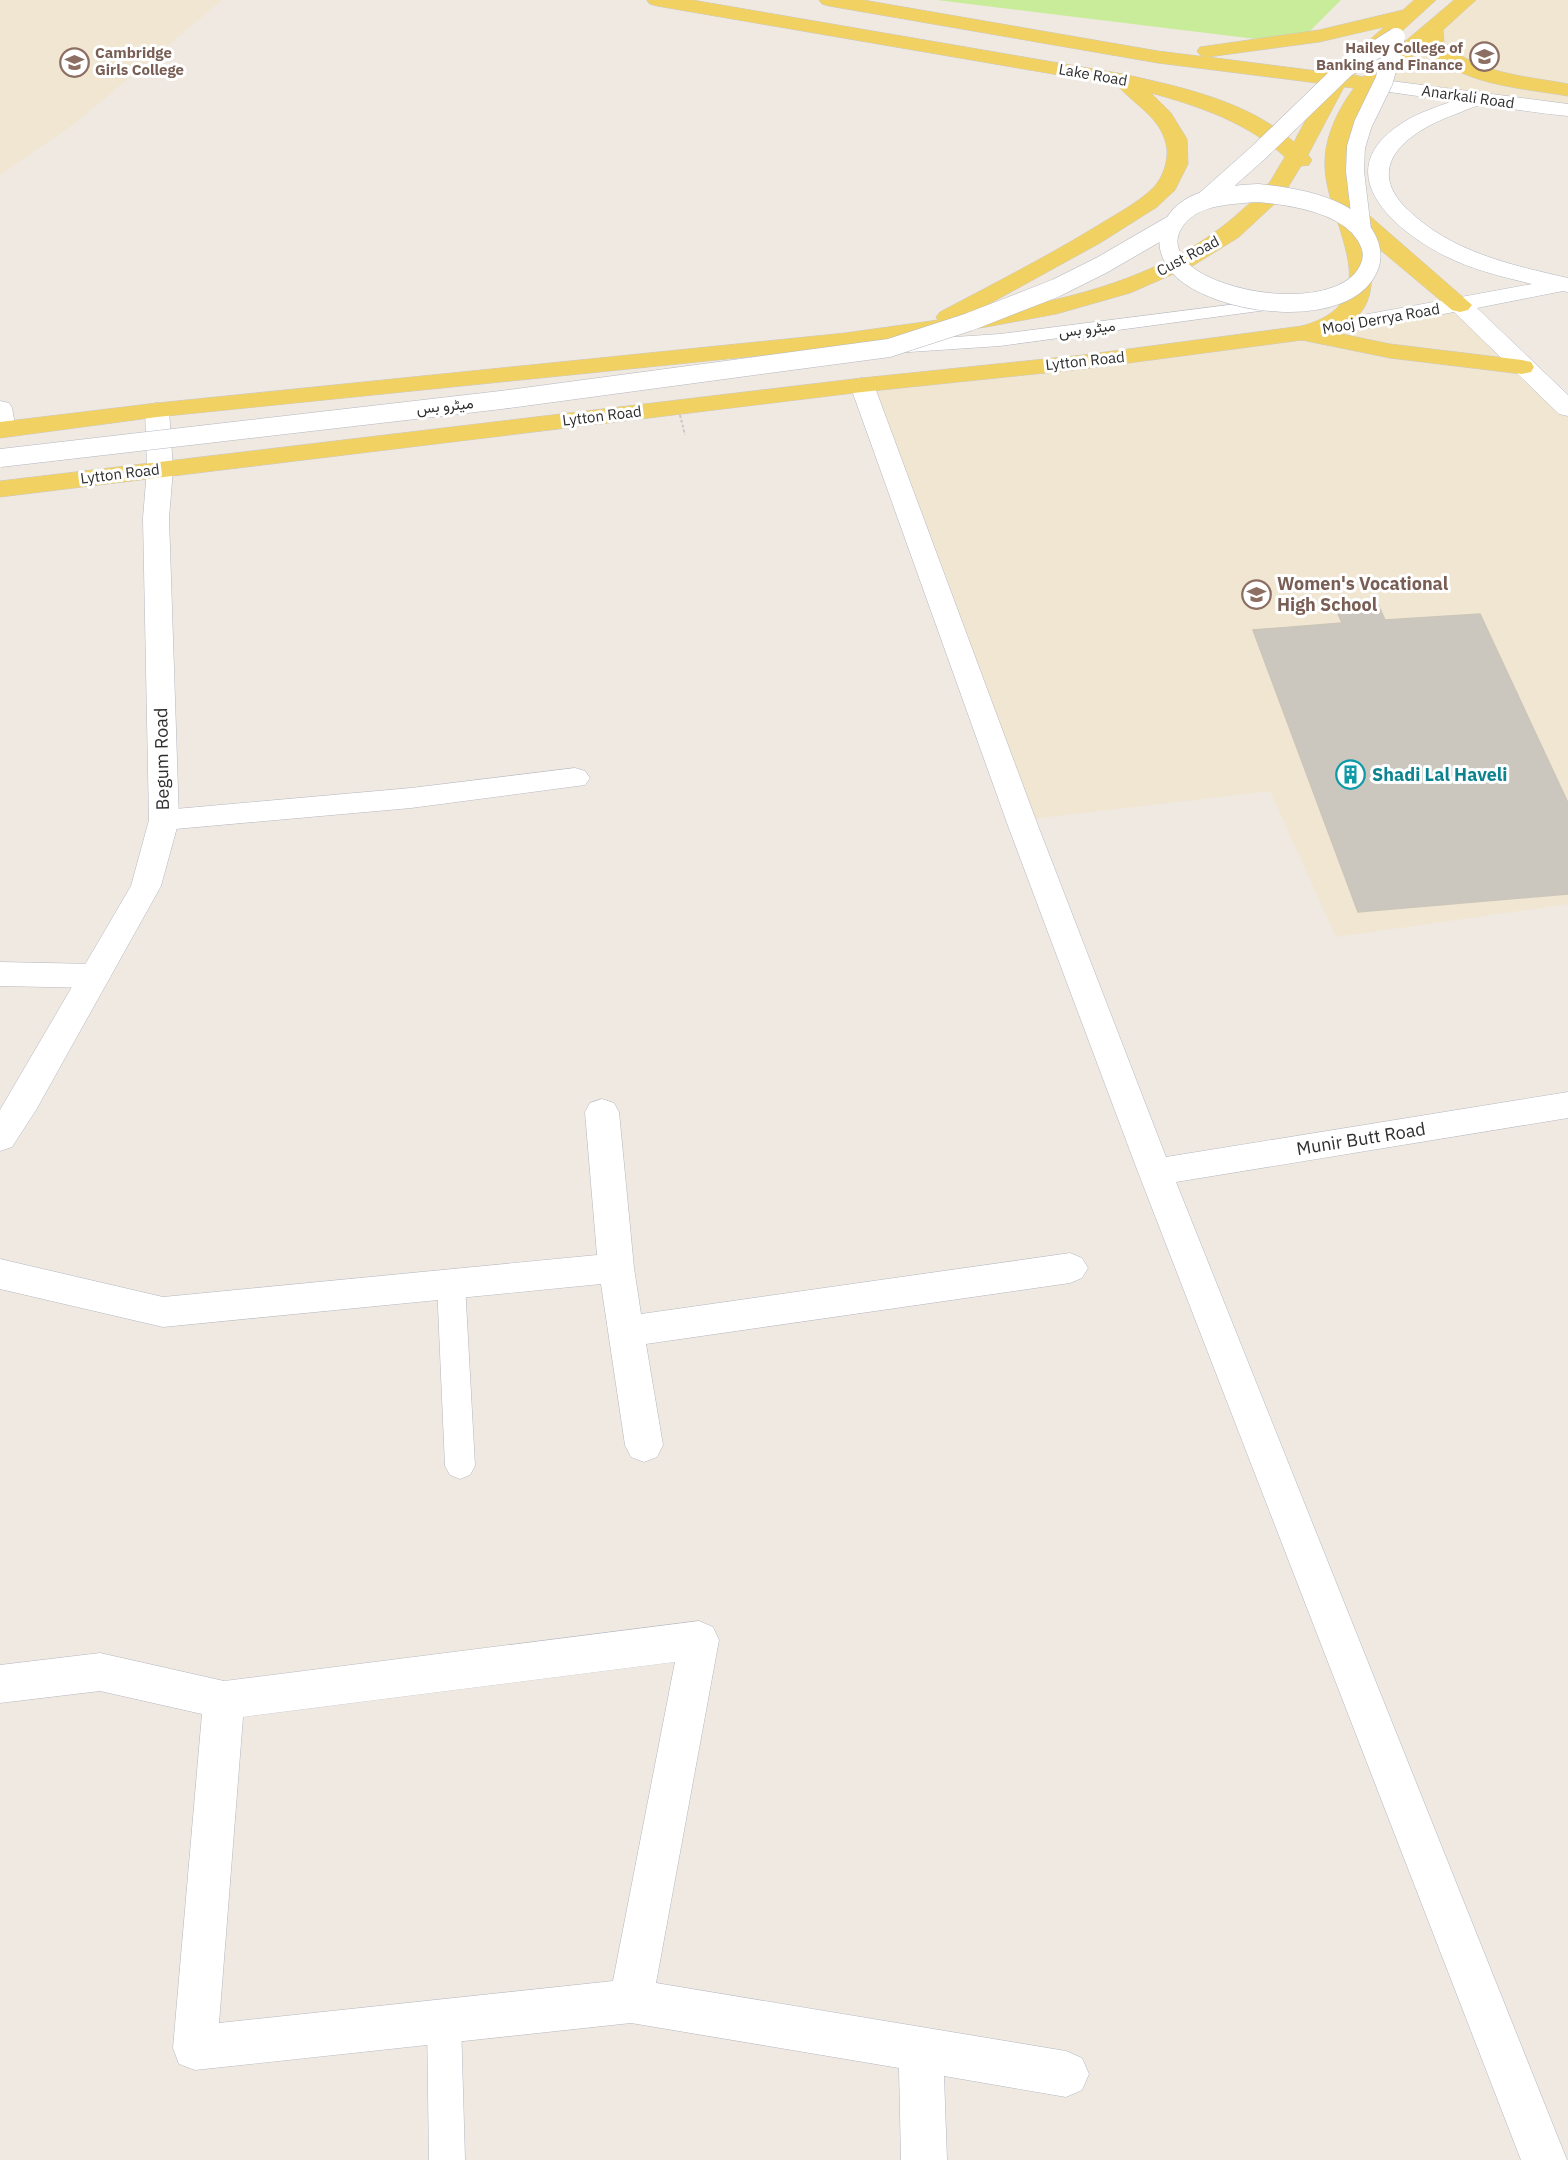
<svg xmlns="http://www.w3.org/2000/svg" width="1568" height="2160" font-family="'IBM Plex Sans',Vazirmatn,sans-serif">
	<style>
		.education { fill: #f0e6d1 }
		.pitch { fill: #c9ec9a }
		.building { fill: #cbc7bf; stroke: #cbc5ba; stroke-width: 1.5 }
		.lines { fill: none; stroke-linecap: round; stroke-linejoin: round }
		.lane-casing { stroke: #b4b7c1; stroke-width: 1 }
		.street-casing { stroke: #b4b7c1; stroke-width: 1 }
		.secondary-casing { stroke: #b4b7c1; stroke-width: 1 }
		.primary-casing { stroke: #c9c9c9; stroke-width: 1 }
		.lane { fill: #fff; fill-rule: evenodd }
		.street { fill: #fff; fill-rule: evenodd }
		.secondary { fill: #fff; fill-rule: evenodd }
		.primary { fill: #f2d163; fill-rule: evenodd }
		.lane-bridge-casing { stroke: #b4b7c1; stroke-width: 19; stroke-linecap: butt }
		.path-bridge { stroke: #c9c9c9; stroke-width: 2; stroke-dasharray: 3 2; stroke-linecap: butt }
		.lane-bridge { stroke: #fff; stroke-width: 18 }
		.labels { text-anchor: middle; stroke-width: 6; stroke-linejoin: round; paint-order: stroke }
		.far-education-label { font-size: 15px; font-weight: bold; fill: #785e54; stroke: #fff; text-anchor: end }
		.far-street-label { font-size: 15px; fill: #2e2e2e; stroke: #fff }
		.education-label { font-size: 18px; font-weight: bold; fill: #785e54; stroke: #fff; text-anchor: start }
		.street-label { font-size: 18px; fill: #2e2e2e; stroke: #fff }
		.culture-label { font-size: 18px; font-weight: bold; fill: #0d838f; stroke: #fff; text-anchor: start }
	</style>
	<rect width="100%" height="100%" fill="#efe9e1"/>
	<path class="education" d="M 0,0 L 222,0 L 74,124 L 0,175 Z
		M 1466,0 L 1568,0 L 1568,109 L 1368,84 Z
		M 1476,307 L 1568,398 L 1568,904 L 1336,937 L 1270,791 L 1031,819 L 862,385 Z"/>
	<path class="pitch" d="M 937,0 L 1341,0 L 1297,44 Z"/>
	<path class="building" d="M 1376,600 L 1385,620 L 1480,614 L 1568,803 L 1568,894 L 1358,912 L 1253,630 L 1342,623 L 1333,602 Z"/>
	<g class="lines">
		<defs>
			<path id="lane" d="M 1283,298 L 1289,299 L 1292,303 L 1289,307 L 1000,346 L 894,353 L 887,351 L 885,347 L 887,343 L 894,341 L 1000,334 Z
				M 451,1273 L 461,1276 L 465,1284 L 475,1466 L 470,1475 L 460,1479 L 450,1475 L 445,1466 L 437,1284 L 441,1276 Z
				M 444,2005 L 456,2010 L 461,2022 L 465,2160 L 429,2160 L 427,2022 L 432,2010 Z"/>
			<path id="street" d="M 862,378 L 871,380 L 874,385 L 1037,823 L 1166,1157 L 1568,1092 L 1568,1118 L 1176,1182 L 1567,2160 L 1521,2160 L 1138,1172 L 1007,823 L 850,385 L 853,380 Z
				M 0,401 L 9,403 L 12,408 L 16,430 L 12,435 L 0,437 Z
				M 575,768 L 585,771 L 590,778 L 585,785 L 411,808 L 164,830 L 153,827 L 149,820 L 153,813 L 164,810 L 411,788 Z
				M 0,962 L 95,964 L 106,968 L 111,976 L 106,984 L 95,988 L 0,986 Z
				M 602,1099 L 614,1103 L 619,1112 L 634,1268 L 641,1314 L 1070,1253 L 1082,1258 L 1088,1268 L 1082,1278 L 1070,1283 L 646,1344 L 663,1445 L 657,1457 L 644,1462 L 631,1457 L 625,1445 L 601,1284 L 163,1327 L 0,1289 L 0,1259 L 163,1297 L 597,1255 L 585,1112 L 590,1103 Z
				M 699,1621 L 713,1627 L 719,1640 L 656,1983 L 1066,2051 L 1082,2058 L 1089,2074 L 1082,2090 L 1066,2097 L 944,2076 L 947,2160 L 901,2160 L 899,2068 L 631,2023 L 195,2070 L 179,2064 L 173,2048 L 202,1714 L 100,1691 L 0,1703 L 0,1665 L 100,1653 L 224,1681 ZM 675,1662 L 613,1981 L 219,2023 L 243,1717 Z"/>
			<path id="secondary" d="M 1368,78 L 1568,104 L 1568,116 C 1547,114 1526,111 1505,108 C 1498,107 1489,104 1482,105 C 1474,106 1464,111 1456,114 C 1414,129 1360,163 1407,209 C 1451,252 1511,265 1568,278 L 1568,292 L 1563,291 L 1477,308 L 1568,395 L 1568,416 L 1559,414 L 1454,312 L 1303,340 L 1295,338 L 1291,333 L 1295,328 L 1303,326 L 1532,284 C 1503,277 1473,270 1445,256 C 1397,232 1330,176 1395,128 C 1412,115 1433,108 1453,101 L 1361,88 L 1358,84 L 1361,80 Z
				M 157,403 L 166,405 L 169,410 L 173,469 L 169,518 L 179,820 L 161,886 L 36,1110 L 12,1147 L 0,1151 L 0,1110 L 131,886 L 149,820 L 143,518 L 147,469 L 145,410 L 148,405 Z"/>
			<path id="primary" d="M 647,0 L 692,0 L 1123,74 C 1181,87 1248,101 1294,142 L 1325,84 L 1158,63 L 829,6 L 822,4 L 819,0 L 863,0 L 1158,51 L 1206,57 L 1200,55 L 1197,51 L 1200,47 L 1319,30 L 1403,10 L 1414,0 L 1436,0 L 1354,75 L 1363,77 L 1454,0 L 1476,0 L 1443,30 L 1444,42 C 1476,74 1526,76 1568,84 L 1568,96 C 1522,88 1456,85 1425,46 L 1384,80 L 1365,102 L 1350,139 L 1347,161 L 1350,186 L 1355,203 L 1472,305 L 1468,310 L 1460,312 L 1452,310 L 1366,238 C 1375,278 1378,315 1332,332 L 1390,344 L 1522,360 L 1531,362 L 1534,367 L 1531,372 L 1522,374 L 1390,358 L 1302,340 L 1083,369 L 862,392 L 0,497 L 0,481 L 862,378 L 1083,355 L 1302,326 C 1395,301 1322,220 1325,160 C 1326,134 1339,108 1354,88 L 1344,87 L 1308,155 L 1312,160 L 1309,165 L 1301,166 L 1282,197 L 1239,237 L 1194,265 L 1130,293 L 1056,314 L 986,327 L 845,347 L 157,417 L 0,438 L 0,422 L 157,403 L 845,333 L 938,320 L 936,317 L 940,312 C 993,284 1046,257 1097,226 C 1116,214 1138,203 1154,187 C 1163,177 1168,162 1167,149 C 1163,118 1135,106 1117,85 L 657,6 L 650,4 ZM 1384,27 L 1333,73 L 1208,57 L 1319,42 ZM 1151,93 C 1199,106 1248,123 1285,157 C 1278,167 1273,179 1265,188 C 1259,196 1250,203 1242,210 C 1169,277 1065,302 969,315 L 1100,243 L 1157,207 L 1175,190 L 1188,164 L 1187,139 L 1171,113 Z"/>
		</defs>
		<use href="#lane" class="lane-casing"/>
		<use href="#street" class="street-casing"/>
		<use href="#secondary" class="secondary-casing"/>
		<use href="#primary" class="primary-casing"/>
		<use href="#lane" class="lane"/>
		<use href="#street" class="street"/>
		<use href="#secondary" class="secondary"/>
		<use href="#primary" class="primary"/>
		<defs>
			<path id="lane-bridge" d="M 1258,193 C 1292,196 1345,204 1365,235 C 1371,245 1374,254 1370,265 C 1349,324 1214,306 1179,267 C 1170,256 1165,243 1171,229 C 1185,196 1227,195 1258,193 Z
				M 1205,200 L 1258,153 L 1345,69 L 1396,37
				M 1362,230 L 1355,171 L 1356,147 L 1363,124 L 1384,81 L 1396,37
				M 0,458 L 501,400 L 889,348 L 969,322 L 1056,288 L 1102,265 L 1171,225"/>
		</defs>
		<use href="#lane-bridge" class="lane-bridge-casing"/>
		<path class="path-bridge" d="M 680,415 L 685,435"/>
		<use href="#lane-bridge" class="lane-bridge"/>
	</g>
	<defs>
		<symbol id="university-ring" viewBox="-11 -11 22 22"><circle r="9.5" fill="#fff" stroke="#8d6e63" stroke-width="1.5"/><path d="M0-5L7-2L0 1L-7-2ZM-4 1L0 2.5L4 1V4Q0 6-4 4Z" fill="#8d6e63"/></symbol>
		<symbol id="school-ring" viewBox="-11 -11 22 22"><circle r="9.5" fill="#fff" stroke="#8d6e63" stroke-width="1.5"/><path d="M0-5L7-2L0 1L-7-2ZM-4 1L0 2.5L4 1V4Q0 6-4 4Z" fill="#8d6e63"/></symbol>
		<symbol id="building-ring" viewBox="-11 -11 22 22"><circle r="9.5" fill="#fff" stroke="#0f9aa8" stroke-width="1.5"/><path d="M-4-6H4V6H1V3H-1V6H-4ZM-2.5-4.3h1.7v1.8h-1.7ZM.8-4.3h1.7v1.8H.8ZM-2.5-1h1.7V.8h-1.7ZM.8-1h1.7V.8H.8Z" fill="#0f9aa8"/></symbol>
	</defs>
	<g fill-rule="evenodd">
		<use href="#university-ring" x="1468" y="40" width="33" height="33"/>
		<use href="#university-ring" x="58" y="46" width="33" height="33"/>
		<use href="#school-ring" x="1240" y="578" width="33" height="33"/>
		<use href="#building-ring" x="1334" y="758" width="33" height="33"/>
	</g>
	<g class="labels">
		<g class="far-education-label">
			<text x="1463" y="53">Hailey College of<tspan x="1463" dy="17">Banking and Finance</tspan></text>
			<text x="95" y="58" text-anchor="start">Cambridge<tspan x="95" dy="17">Girls College</tspan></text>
		</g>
		<g class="far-street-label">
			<text transform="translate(1093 75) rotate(10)" y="5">Lake Road</text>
			<text transform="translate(1468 97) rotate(8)" y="5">Anarkali Road</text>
			<text transform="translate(1188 256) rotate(-28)" y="5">Cust Road</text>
			<text transform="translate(1381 319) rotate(-10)" y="5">Mooj Derrya Road</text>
			<text transform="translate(1087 329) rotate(-7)" y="5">میٹرو بس</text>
			<text transform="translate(1085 361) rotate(-6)" y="5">Lytton Road</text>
			<text transform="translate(445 406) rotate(-6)" y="5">میٹرو بس</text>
			<text transform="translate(602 416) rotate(-7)" y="5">Lytton Road</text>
			<text transform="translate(120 474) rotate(-7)" y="5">Lytton Road</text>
		</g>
		<g class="education-label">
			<text x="1277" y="590">Women's Vocational<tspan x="1277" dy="21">High School</tspan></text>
		</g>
		<g class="street-label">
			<text transform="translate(162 759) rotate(-91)" y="6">Begum Road</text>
			<text transform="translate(1361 1139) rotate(-9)" y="6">Munir Butt Road</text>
		</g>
		<g class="culture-label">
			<text x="1372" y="781">Shadi Lal Haveli</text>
		</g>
	</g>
</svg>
